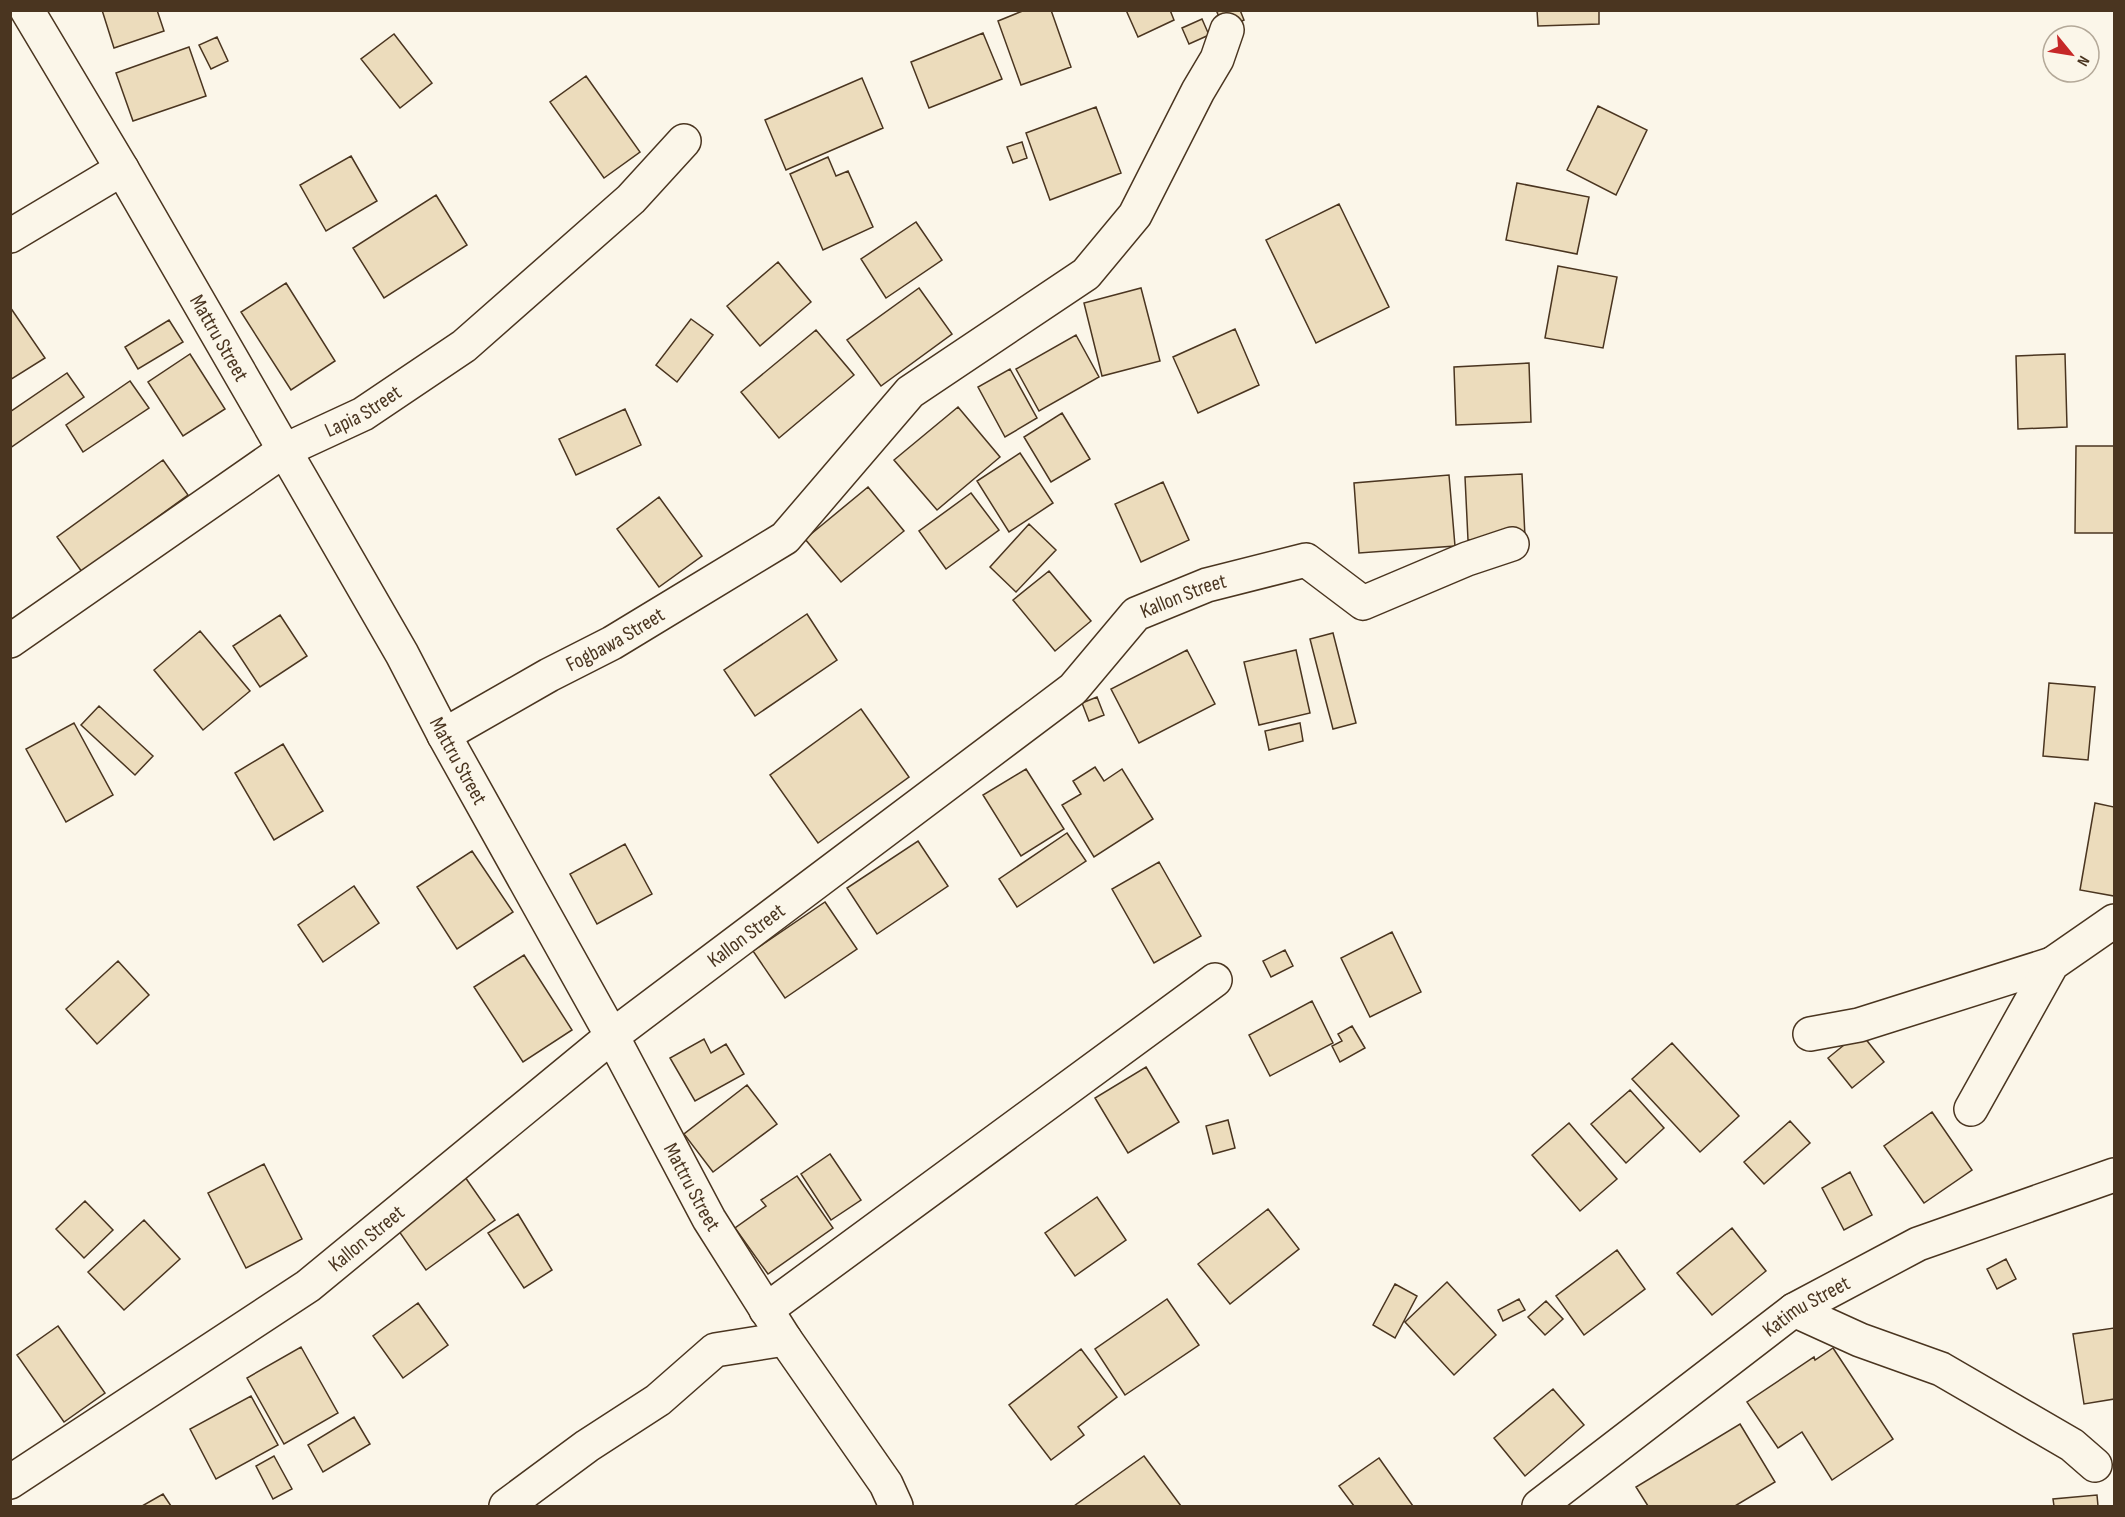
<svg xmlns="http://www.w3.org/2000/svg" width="2125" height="1517" font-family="'Sofia Sans Condensed',sans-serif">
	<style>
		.building { fill: #ecdcbc; stroke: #4a3520; stroke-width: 1.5 }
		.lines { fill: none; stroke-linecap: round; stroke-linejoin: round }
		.minor-casing { stroke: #4a3520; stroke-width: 36 }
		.minor { stroke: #fbf6e9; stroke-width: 33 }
		.labels { text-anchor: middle; stroke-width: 4.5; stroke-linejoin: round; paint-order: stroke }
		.street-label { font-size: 21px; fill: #4a3520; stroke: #fbf6e9 }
	</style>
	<rect width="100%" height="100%" fill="#fbf6e9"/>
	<path class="building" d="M 102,10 L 157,10 L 164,31 L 114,48 Z
		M 1025,10 L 1051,10 L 1071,67 L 1021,85 L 998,21 Z
		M 1126,10 L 1170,10 L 1174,20 L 1138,37 Z
		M 1221,10 L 1240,10 L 1244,20 L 1224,29 L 1217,12 Z
		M 1537,10 L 1599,10 L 1599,24 L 1538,26 Z
		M 1202,19 L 1209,35 L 1189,44 L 1182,28 Z
		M 983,33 L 1002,79 L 929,108 L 911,62 Z
		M 394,34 L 432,83 L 400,108 L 361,59 Z
		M 217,37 L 228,61 L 211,69 L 199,45 Z
		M 189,47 L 206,96 L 133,121 L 116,73 Z
		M 586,76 L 640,152 L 604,178 L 550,102 Z
		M 862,78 L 883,128 L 786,170 L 765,120 Z
		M 1598,106 L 1647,130 L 1616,195 L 1567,170 Z
		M 1096,107 L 1121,173 L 1050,200 L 1026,133 Z
		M 1022,142 L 1027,158 L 1013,163 L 1007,147 Z
		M 351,156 L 377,201 L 326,231 L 300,185 Z
		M 828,157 L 836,176 L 848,171 L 873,227 L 823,250 L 790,174 Z
		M 1517,183 L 1589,197 L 1577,254 L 1506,240 Z
		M 436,195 L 467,245 L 384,298 L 353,248 Z
		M 1339,204 L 1389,307 L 1316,343 L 1266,240 Z
		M 916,222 L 942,260 L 886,298 L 861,259 Z
		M 778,262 L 811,302 L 760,346 L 727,306 Z
		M 1558,266 L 1617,277 L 1603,348 L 1545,338 Z
		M 286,283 L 335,361 L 291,390 L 241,312 Z
		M 919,288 L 952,334 L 881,386 L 847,340 Z
		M 1141,288 L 1160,361 L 1102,376 L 1084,303 Z
		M 10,307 L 45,358 L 10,380 Z
		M 691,319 L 713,335 L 677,382 L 656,365 Z
		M 169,320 L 183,342 L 138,369 L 125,347 Z
		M 1235,329 L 1259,385 L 1198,413 L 1173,357 Z
		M 816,330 L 854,375 L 779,438 L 741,392 Z
		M 1076,335 L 1099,377 L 1039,411 L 1016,369 Z
		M 190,354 L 225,409 L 183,436 L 148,382 Z
		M 2065,354 L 2067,427 L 2018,429 L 2016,356 Z
		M 1529,363 L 1531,422 L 1456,425 L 1454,367 Z
		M 1010,369 L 1037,418 L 1005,437 L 978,387 Z
		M 67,373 L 84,397 L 10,448 L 10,412 Z
		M 130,381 L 149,408 L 83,452 L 66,425 Z
		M 958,407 L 1000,457 L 937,510 L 894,460 Z
		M 625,409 L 641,445 L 576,475 L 559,439 Z
		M 1062,413 L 1090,459 L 1051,482 L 1024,437 Z
		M 2076,446 L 2114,446 L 2114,533 L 2075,533 Z
		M 1020,453 L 1053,503 L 1009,532 L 977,481 Z
		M 163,460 L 188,495 L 82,572 L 57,537 Z
		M 1522,474 L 1525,537 L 1468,540 L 1465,477 Z
		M 1449,475 L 1455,546 L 1359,553 L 1354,483 Z
		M 1163,482 L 1189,540 L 1141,562 L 1115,504 Z
		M 868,487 L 904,531 L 841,582 L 805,539 Z
		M 971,493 L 999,530 L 946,569 L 919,531 Z
		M 659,497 L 702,556 L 659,587 L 617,529 Z
		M 1029,524 L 1056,550 L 1016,592 L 990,567 Z
		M 1049,571 L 1091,621 L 1055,651 L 1013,600 Z
		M 807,614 L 837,660 L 755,716 L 724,670 Z
		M 280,615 L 307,656 L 260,687 L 233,646 Z
		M 200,631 L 250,691 L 203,730 L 154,670 Z
		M 1333,633 L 1356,723 L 1333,729 L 1310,639 Z
		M 1187,650 L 1215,704 L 1139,743 L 1111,689 Z
		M 1296,650 L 1310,713 L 1259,725 L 1244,662 Z
		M 2049,683 L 2095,687 L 2088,760 L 2043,756 Z
		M 1097,697 L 1104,715 L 1089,721 L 1082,703 Z
		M 99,706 L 153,756 L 135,775 L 81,725 Z
		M 861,709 L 909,777 L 818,843 L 770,775 Z
		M 74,723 L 113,795 L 66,822 L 26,749 Z
		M 1300,723 L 1303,741 L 1269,750 L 1265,731 Z
		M 283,744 L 323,811 L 274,840 L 235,773 Z
		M 1095,767 L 1104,781 L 1122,769 L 1153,819 L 1094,857 L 1062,805 L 1081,794 L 1073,781 Z
		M 1026,769 L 1064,829 L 1021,856 L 983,795 Z
		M 2095,803 L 2114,807 L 2114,896 L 2080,890 Z
		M 1067,833 L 1086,861 L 1017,907 L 999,879 Z
		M 918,841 L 948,886 L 877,934 L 847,888 Z
		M 625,844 L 652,894 L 597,924 L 570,874 Z
		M 472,851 L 513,912 L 457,949 L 417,887 Z
		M 1159,862 L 1201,936 L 1154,963 L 1112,889 Z
		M 354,886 L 379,923 L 323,962 L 298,925 Z
		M 825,902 L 857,949 L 785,998 L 753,951 Z
		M 1392,932 L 1421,992 L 1370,1017 L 1341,958 Z
		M 1285,950 L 1293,966 L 1271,977 L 1263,961 Z
		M 524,955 L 572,1030 L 523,1062 L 474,987 Z
		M 118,961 L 149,995 L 97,1044 L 66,1009 Z
		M 1312,1001 L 1333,1043 L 1270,1076 L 1249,1035 Z
		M 1352,1026 L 1365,1048 L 1340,1062 L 1332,1046 L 1342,1041 L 1338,1034 Z
		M 1860,1032 L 1884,1062 L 1852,1088 L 1828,1058 Z
		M 704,1039 L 711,1053 L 726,1044 L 744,1074 L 695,1101 L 670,1058 Z
		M 1672,1043 L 1739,1116 L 1700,1152 L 1632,1079 Z
		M 1146,1067 L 1179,1122 L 1128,1153 L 1095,1098 Z
		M 747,1085 L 777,1124 L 713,1172 L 684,1134 Z
		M 1630,1090 L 1664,1128 L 1626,1163 L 1591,1124 Z
		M 1932,1112 L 1972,1170 L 1924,1203 L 1884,1146 Z
		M 1228,1120 L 1235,1148 L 1213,1154 L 1206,1126 Z
		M 1790,1121 L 1810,1143 L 1764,1184 L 1744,1162 Z
		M 1569,1123 L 1617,1179 L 1580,1211 L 1532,1155 Z
		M 830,1154 L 861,1200 L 831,1220 L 801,1174 Z
		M 264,1164 L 302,1239 L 246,1268 L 208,1193 Z
		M 1850,1172 L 1872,1215 L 1844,1230 L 1822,1188 Z
		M 797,1176 L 833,1228 L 768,1274 L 735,1228 L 766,1206 L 761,1200 Z
		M 465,1177 L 495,1220 L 426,1270 L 396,1227 Z
		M 1097,1197 L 1126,1240 L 1075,1276 L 1045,1233 Z
		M 85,1201 L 113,1230 L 84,1258 L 56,1229 Z
		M 1268,1209 L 1299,1249 L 1230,1304 L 1198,1264 Z
		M 518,1214 L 552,1270 L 524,1288 L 488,1233 Z
		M 144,1220 L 180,1259 L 124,1310 L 88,1272 Z
		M 1732,1228 L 1766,1271 L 1712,1315 L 1677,1273 Z
		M 1617,1250 L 1645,1289 L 1584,1335 L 1556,1296 Z
		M 2006,1259 L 2016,1279 L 1997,1289 L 1987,1269 Z
		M 1447,1282 L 1496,1335 L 1454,1375 L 1405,1322 Z
		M 1395,1284 L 1417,1296 L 1395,1338 L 1373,1325 Z
		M 1167,1299 L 1199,1345 L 1125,1395 L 1095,1349 Z
		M 1519,1299 L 1525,1310 L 1503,1321 L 1498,1310 Z
		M 1546,1301 L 1563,1319 L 1545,1335 L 1528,1317 Z
		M 418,1303 L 448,1345 L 403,1378 L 373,1336 Z
		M 58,1326 L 105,1393 L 64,1422 L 17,1355 Z
		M 2114,1328 L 2114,1399 L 2084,1404 L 2073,1334 Z
		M 301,1347 L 338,1413 L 284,1444 L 247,1378 Z
		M 1833,1348 L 1893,1439 L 1832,1480 L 1802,1432 L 1778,1448 L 1747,1402 L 1814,1357 L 1815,1360 Z
		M 1081,1349 L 1117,1397 L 1078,1427 L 1084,1435 L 1051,1460 L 1009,1405 Z
		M 1553,1389 L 1584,1425 L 1525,1476 L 1494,1438 Z
		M 251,1396 L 278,1445 L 216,1479 L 190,1429 Z
		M 354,1417 L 370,1444 L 323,1472 L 308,1445 Z
		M 1740,1424 L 1775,1482 L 1735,1506 L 1648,1506 L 1636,1487 Z
		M 274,1456 L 292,1489 L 273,1499 L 256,1466 Z
		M 1144,1456 L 1181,1506 L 1074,1506 Z
		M 1379,1458 L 1413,1506 L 1354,1506 L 1339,1486 Z
		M 163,1494 L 171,1506 L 142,1506 Z
		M 2097,1495 L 2098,1506 L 2054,1506 L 2053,1499 Z"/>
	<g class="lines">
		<defs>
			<g id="minor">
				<path id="s1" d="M 27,10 L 122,169 L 402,654 L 444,735 L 612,1036 L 709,1219 L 785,1339 L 886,1484 L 896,1506"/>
				<path d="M 10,236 L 122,169"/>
				<path id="s2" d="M 10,641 L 283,451 L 363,414 L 464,346 L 631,199 L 684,141"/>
				<path id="s3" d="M 444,735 L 549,675 L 612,643 L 785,538 L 910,392 L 1086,274 L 1135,215 L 1198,91 L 1217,59 L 1227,30"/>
				<path d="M 1810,1034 L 1859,1025 L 2052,964"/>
				<path d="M 1971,1109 L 2052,964 L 2114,921"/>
				<path d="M 766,1310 L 1215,980"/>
				<path d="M 1794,1310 L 1860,1340 L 1941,1369 L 2072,1445 L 2095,1465"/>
				<path id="s4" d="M 10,1482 L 308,1286 L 612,1036 L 1073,689 L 1136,614 L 1207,585 L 1306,560 L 1363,603 L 1467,559 L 1512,544"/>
				<path d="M 506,1506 L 587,1446 L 658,1400 L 715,1350 L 785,1339"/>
				<path id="s5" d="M 1539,1506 L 1794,1310 L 1918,1244 L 2114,1175"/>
			</g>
		</defs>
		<use href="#minor" class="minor-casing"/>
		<use href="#minor" class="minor"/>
	</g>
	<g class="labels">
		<g class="street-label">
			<text dy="7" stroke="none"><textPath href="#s1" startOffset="380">Mattru Street</textPath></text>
			<text dy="7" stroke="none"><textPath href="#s2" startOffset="422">Lapia Street</textPath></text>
			<text dy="7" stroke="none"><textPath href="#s4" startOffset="1476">Kallon Street</textPath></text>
			<text dy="7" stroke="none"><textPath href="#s3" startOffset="196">Fogbawa Street</textPath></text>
			<text dy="7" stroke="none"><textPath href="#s1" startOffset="866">Mattru Street</textPath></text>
			<text dy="7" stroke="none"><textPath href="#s4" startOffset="918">Kallon Street</textPath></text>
			<text dy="7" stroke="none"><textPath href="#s1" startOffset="1352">Mattru Street</textPath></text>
			<text dy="7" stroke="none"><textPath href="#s4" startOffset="432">Kallon Street</textPath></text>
			<text dy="7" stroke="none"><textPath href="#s5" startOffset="334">Katimu Street</textPath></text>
		</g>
	</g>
	<rect width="2125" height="1517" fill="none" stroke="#4a3520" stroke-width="24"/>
	<g transform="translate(2071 54) rotate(120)"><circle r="28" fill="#fbf6e9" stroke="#b4a999" stroke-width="1.5"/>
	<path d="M0-4.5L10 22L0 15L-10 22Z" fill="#c62828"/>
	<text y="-9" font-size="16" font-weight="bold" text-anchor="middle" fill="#4a3520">N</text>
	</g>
</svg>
